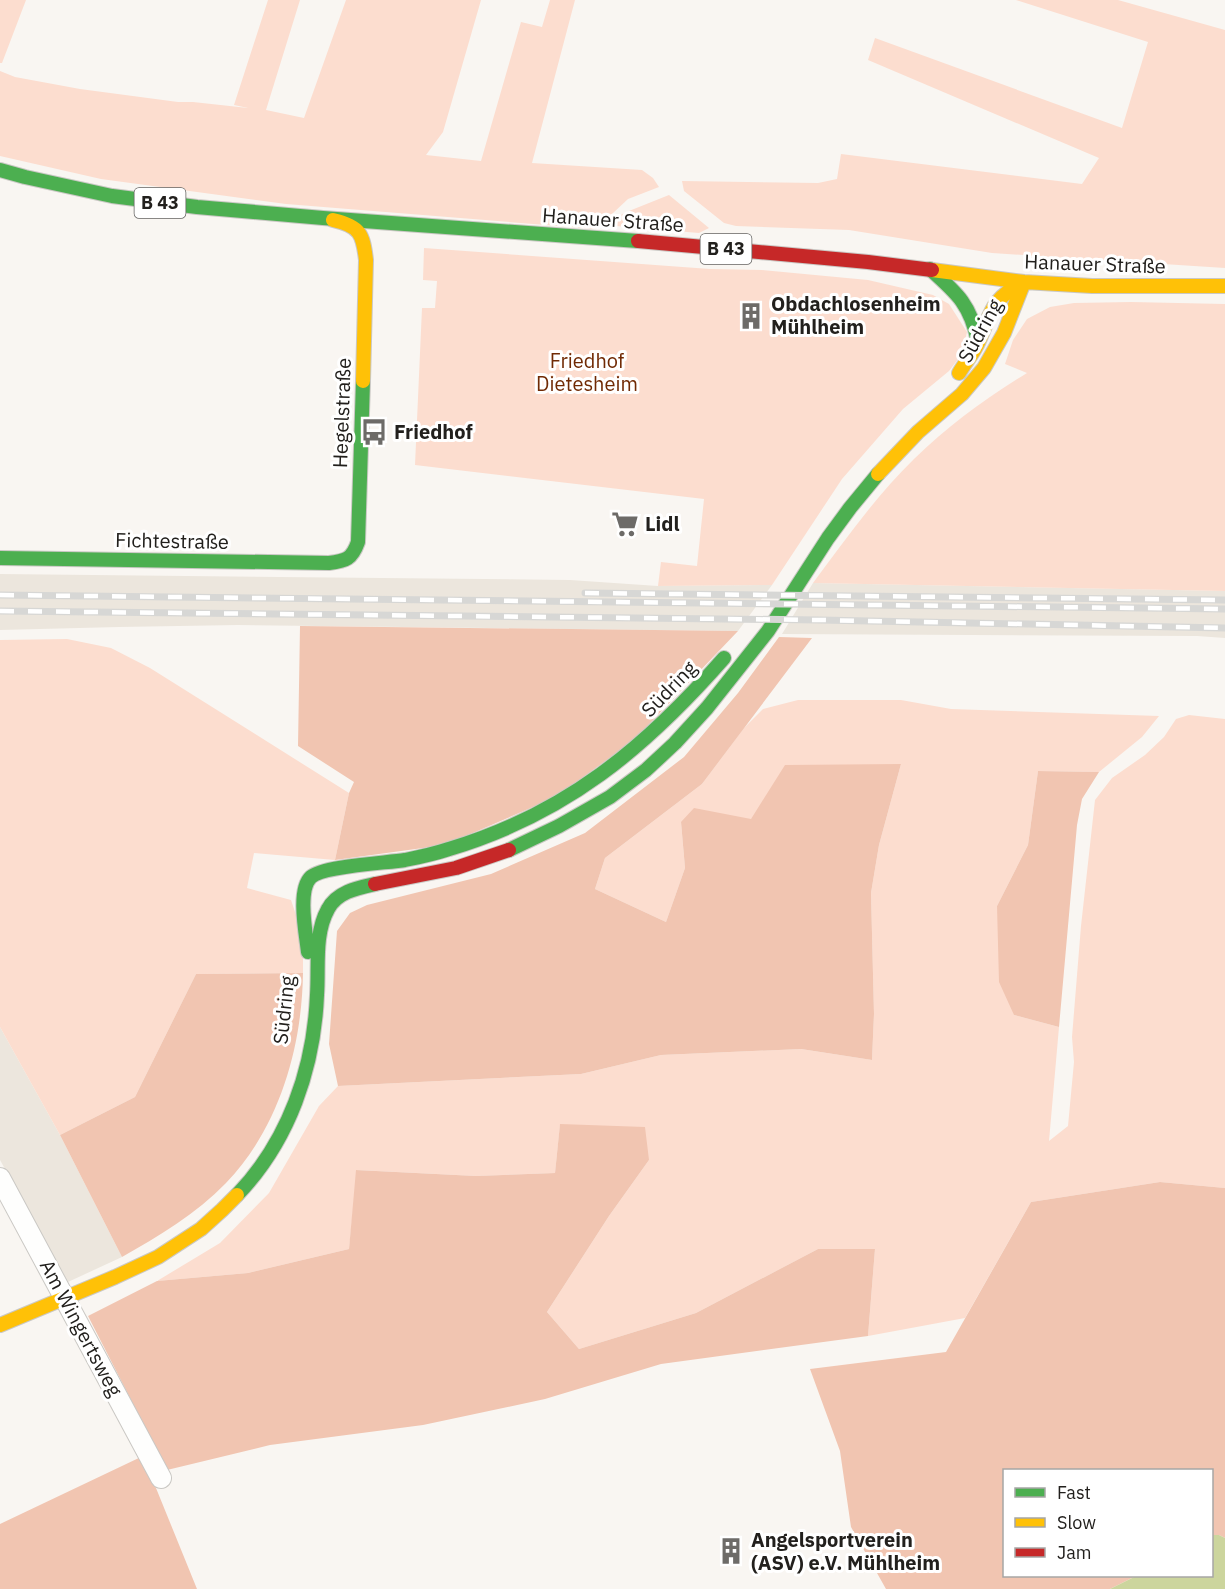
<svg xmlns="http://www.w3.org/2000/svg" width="1225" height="1589" font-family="'IBM Plex Sans',sans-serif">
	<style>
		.built { fill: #ece6dd }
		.green { fill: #fcddcf }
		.forest { fill: #f1c5b1 }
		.water { fill: #ccd59d }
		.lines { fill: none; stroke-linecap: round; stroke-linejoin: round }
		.street-casing { stroke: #cac8c4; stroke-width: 22 }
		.fast-casing { stroke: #cac8c4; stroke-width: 16 }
		.slow-casing { stroke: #cac8c4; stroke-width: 16 }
		.jam-casing { stroke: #cac8c4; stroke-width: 16 }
		.street { stroke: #fefefd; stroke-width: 20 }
		.fast { stroke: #4caf50; stroke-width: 14 }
		.slow { stroke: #ffc107; stroke-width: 14 }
		.jam { stroke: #c62828; stroke-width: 14 }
		.rail-casing { stroke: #d7d7d5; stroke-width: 7 }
		.rail { stroke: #fff; stroke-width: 4.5; stroke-dasharray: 14; stroke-linecap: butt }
		.labels { text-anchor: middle; stroke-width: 6; stroke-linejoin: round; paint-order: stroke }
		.shield { fill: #fff; stroke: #646361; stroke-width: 1.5 }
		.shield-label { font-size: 18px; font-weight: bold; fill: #22201d }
		.street-label { font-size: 20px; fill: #22201d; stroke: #fff }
		.poi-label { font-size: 20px; font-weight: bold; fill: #22201d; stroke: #fff; text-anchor: start }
		.park-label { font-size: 20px; fill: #702a04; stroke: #fff }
	</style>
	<rect width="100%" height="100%" fill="#f9f6f2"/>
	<path class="built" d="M 0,574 L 570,580 L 658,586 L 772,585 L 738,631 L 238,625 L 119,627 L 0,630 Z
		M 813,583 L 1225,591 L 1225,638 L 1197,636 L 782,634 Z
		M 0,1027 L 60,1135 L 122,1257 L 68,1282 L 0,1160 Z"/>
	<path class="green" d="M 0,0 L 26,0 L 2,63 L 0,63 Z
		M 268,0 L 300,0 L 266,110 L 304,118 L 346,0 L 481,0 L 443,132 L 426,155 L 481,161 L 521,22 L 542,27 L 550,0 L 575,0 L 532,163 L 642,170 L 653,178 L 659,187 L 628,199 L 596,229 L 286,204 L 101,179 L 0,156 L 0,71 L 15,77 L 80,89 L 178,102 L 193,102 L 248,108 L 234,105 Z
		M 1016,0 L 1118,0 L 1225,30 L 1225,268 L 992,253 L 849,230 L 736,226 L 724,223 L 684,191 L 682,181 L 818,183 L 837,179 L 841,154 L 1082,184 L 1099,158 L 868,60 L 875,38 L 1122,128 L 1148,42 Z
		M 669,195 L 709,228 L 699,233 L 616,226 L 612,221 L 624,213 Z
		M 424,248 L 710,269 L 762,270 L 868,280 L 933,295 L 949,304 L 967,332 L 962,354 L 949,371 L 903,409 L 842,479 L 772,585 L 658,586 L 661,562 L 697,566 L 704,499 L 415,465 L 422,308 L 435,308 L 437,281 L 423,280 Z
		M 1131,302 L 1225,304 L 1225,591 L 813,583 C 845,540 876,496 914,459 C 948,426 986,398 1027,373 L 1005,364 L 1013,340 L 1027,319 L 1050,307 L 1074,303 Z
		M 67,639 L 111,648 L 150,668 L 349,793 L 335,860 L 254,853 L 247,888 L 291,900 L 303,936 L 303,973 L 196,974 L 135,1097 L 60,1135 L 0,1027 L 0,640 Z
		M 798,700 L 901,700 L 951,709 L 1159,716 L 1142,737 L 1099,772 L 1038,771 L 1028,845 L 997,906 L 1014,1015 L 1059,1027 L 1049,1141 L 1068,1126 L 1074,1062 L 1072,1037 L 1081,926 L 1095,800 L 1112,778 L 1145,755 L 1164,737 L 1176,719 L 1189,715 L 1225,719 L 1225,1188 L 1160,1182 L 1031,1202 L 965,1318 L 868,1336 L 875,1249 L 818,1249 L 696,1313 L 579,1349 L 547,1312 L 609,1216 L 649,1160 L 560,1125 L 555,1173 L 476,1176 L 357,1170 L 349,1249 L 248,1273 L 157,1281 L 220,1243 L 269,1193 L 319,1106 L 338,1086 L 581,1074 L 661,1055 L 801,1049 L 872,1060 L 874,1014 L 871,893 L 879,845 L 901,764 L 751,819 L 681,822 L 685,868 L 666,922 L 595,889 L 605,858 L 702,784 L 744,728 L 763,709 Z"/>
	<path class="forest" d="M 300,626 L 738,631 L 634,740 L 556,797 L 445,845 L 335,860 L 349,793 L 354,782 L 298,746 Z
		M 779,637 L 812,638 L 702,784 L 605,858 L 595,889 L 666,922 L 685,868 L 681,822 L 694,808 L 751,819 L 785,765 L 901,764 L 879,845 L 871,893 L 874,1014 L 872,1060 L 801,1049 L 661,1055 L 581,1074 L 338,1086 L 329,1044 L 337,931 L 350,913 L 367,905 L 491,874 L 585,833 L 684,757 L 738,693 Z
		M 1038,771 L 1099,772 L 1082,799 L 1077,825 L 1059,1027 L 1014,1015 L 999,982 L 997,906 L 1028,845 Z
		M 303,973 C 302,1048 279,1128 226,1183 C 196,1214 159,1236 122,1257 L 60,1135 L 135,1097 L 196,974 Z
		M 560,1124 L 645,1127 L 649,1160 L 609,1216 L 547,1312 L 579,1349 L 696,1313 L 818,1249 L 875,1249 L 868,1336 L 661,1364 L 545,1399 L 423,1425 L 270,1445 L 167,1470 L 88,1316 L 157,1281 L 248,1273 L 349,1249 L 356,1170 L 476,1176 L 555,1173 Z
		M 1160,1182 L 1225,1188 L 1225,1538 L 1219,1535 L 1212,1535 L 1212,1470 L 1004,1470 L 1004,1576 L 1136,1576 L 1110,1589 L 886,1589 L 851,1527 L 840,1451 L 810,1369 L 946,1352 L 1031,1202 Z
		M 143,1456 L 197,1589 L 0,1589 L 0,1524 Z"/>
	<path class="water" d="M 1212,1535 L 1219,1535 L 1225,1538 L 1225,1589 L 1110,1589 L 1136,1576 L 1212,1576 Z"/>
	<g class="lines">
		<defs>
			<path id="street" d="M 0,1178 L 161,1478"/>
			<path id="fast" d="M 0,170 L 25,177 L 112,196 L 197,207 L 323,218 L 638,241
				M 930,269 C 957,293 971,305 978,342
				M 0,558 L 329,563 C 346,561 352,559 358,542 L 363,381
				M 509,850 L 559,826 L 610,797 L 646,770 L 675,743 L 707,708 L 768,631 L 828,538 L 850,508 L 878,474
				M 308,952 C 306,934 297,890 311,877 C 323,866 386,863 405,860 C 420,857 434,854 449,849 C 566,814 645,748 724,658
				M 237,1195 C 289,1141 314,1068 317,995 C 319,967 314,934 328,909 C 337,892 357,888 375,884"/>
			<path id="slow" d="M 333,220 C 360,226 363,234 366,260 L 363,381
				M 932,270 L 1024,282 L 1092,286 L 1225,286
				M 959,373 C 965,363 972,355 977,345 C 992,313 989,300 1024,282
				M 878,474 L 918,432 L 962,394 L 984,368 L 1004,333 L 1024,282
				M 0,1325 L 115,1277 L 158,1257 L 201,1229 L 222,1210 L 237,1195"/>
			<path id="jam" d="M 638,241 L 868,262 L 932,270
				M 375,884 L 456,868 L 509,850"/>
		</defs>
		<use href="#street" class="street-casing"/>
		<use href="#fast" class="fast-casing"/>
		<use href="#slow" class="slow-casing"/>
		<use href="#jam" class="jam-casing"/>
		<use href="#street" class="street"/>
		<use href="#fast" class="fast"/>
		<use href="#slow" class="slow"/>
		<use href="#jam" class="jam"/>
		<defs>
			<path id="rail" d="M 585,593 L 1225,600
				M 0,595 L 1225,609
				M 0,611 L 820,620 L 1225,628"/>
		</defs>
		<use href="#rail" class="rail-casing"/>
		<use href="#rail" class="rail"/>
	</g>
	<defs>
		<symbol id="building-bare" viewBox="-9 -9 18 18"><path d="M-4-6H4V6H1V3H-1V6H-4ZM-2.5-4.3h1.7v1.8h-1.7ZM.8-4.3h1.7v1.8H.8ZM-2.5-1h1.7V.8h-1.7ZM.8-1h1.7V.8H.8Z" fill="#6d6b68" stroke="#fff" stroke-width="2.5" paint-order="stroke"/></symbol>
		<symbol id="bus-bare" viewBox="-9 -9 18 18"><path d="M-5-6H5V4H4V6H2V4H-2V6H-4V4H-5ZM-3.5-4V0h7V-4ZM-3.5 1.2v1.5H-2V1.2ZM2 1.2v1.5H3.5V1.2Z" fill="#6d6b68" stroke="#fff" stroke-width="2.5" paint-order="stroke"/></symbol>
		<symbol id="supermarket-bare" viewBox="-9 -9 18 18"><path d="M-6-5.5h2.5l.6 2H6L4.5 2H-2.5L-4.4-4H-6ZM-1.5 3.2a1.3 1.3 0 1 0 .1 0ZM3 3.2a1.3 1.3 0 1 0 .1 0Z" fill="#6d6b68" stroke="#fff" stroke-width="2.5" paint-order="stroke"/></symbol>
	</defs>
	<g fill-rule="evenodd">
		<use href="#building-bare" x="732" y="297" width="38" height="38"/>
		<use href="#bus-bare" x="355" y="413" width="38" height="38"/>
		<use href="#supermarket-bare" x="606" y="505" width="38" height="38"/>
		<use href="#building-bare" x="712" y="1532" width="38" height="38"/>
	</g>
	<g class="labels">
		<g class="shield">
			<rect x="134.5" y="188" width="51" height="30" rx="4.5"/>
			<rect x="700.5" y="234" width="51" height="30" rx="4.5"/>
		</g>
		<g class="shield-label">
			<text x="160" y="209">B 43</text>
			<text x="726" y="255">B 43</text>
		</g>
		<g class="street-label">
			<text transform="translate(613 220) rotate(4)" y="7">Hanauer Straße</text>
			<text transform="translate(1095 264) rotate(2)" y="7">Hanauer Straße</text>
			<text transform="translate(980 331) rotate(-61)" y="7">Südring</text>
			<text transform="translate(342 413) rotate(-88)" y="7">Hegelstraße</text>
			<text transform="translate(172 541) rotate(1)" y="7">Fichtestraße</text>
			<text transform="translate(669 689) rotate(-46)" y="7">Südring</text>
			<text transform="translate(284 1010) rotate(-84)" y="7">Südring</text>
			<text transform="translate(81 1328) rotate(62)" y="7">Am Wingertsweg</text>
		</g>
		<g class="poi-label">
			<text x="771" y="311">Obdachlosenheim<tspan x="771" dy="23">Mühlheim</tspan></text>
			<text x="394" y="439">Friedhof</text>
			<text x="645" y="531">Lidl</text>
			<text x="751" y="1547">Angelsportverein<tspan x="751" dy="23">(ASV) e.V. Mühlheim</tspan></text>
		</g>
		<g class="park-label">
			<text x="587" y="368">Friedhof<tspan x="587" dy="23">Dietesheim</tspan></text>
		</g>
	</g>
	<rect x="1003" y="1469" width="210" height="108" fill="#ffffff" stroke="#a7a6a5" stroke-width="1.5"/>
	<rect x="1015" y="1488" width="30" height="9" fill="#4caf50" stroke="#a7a6a5" stroke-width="1.5"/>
	<text x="1057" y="1499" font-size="18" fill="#22201d">Fast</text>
	<rect x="1015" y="1518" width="30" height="9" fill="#ffc107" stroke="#a7a6a5" stroke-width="1.5"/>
	<text x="1057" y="1529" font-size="18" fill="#22201d">Slow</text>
	<rect x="1015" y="1548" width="30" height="9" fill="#c62828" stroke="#a7a6a5" stroke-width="1.5"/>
	<text x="1057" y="1559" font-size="18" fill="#22201d">Jam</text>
</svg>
